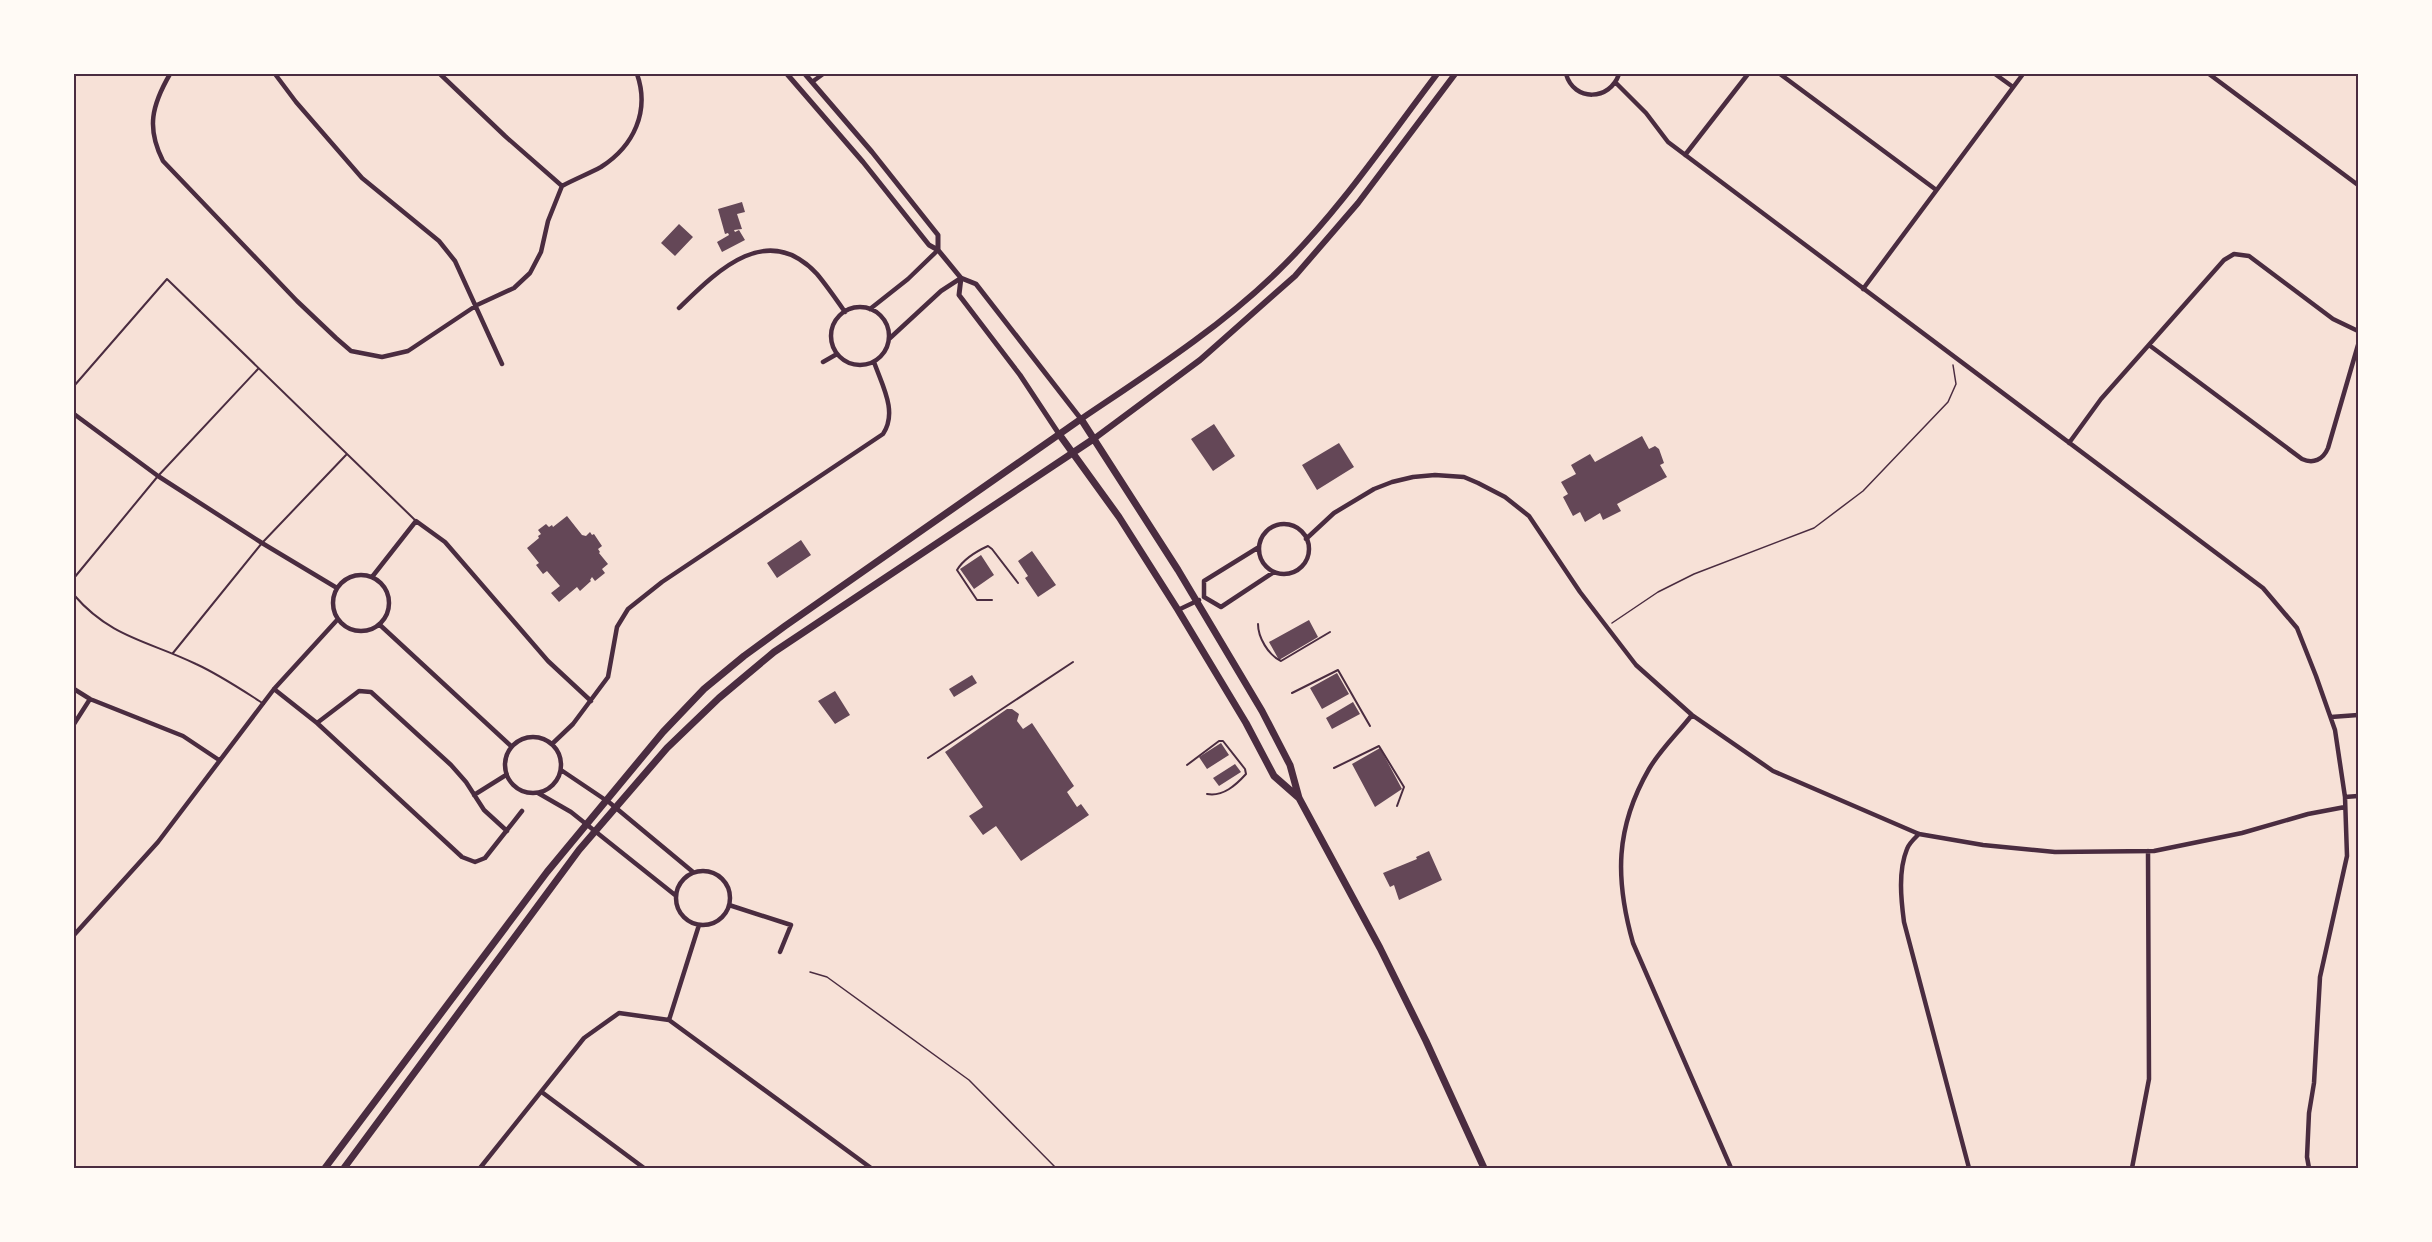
<svg xmlns="http://www.w3.org/2000/svg" width="2432" height="1242" font-family="Commissioner,sans-serif">
	<style>
		.building { fill: #644757 }
		.lines { fill: none; stroke-linecap: round; stroke-linejoin: round }
		.path { stroke: #4a2c40; stroke-width: 1.5 }
		.service { stroke: #4a2c40; stroke-width: 2 }
		.minor { stroke: #4a2c40; stroke-width: 4.5 }
		.tertiary { stroke: #4a2c40; stroke-width: 5 }
		.secondary { stroke: #4a2c40; stroke-width: 6 }
		.primary { stroke: #4a2c40; stroke-width: 7 }
		.neatline { fill: none; stroke: #4a2c40; stroke-width: 2 }
	</style>
	<rect width="100%" height="100%" fill="#f7e1d7"/>
	<path class="building" d="M 742,202 L 745,212 L 737,214 L 742,229 L 734,230 L 735,232 L 739,230 L 745,240 L 722,252 L 717,242 L 729,235 L 728,233 L 725,234 L 718,209 Z
		M 679,224 L 693,237 L 675,256 L 661,243 Z
		M 1214,424 L 1235,456 L 1213,471 L 1191,439 Z
		M 1642,436 L 1649,449 L 1655,446 L 1659,449 L 1664,463 L 1660,465 L 1667,477 L 1617,504 L 1621,511 L 1603,520 L 1600,513 L 1585,522 L 1580,512 L 1573,516 L 1563,497 L 1568,494 L 1561,482 L 1576,474 L 1571,465 L 1590,454 L 1595,462 Z
		M 1339,443 L 1354,467 L 1317,490 L 1302,465 Z
		M 567,516 L 582,535 L 586,536 L 590,532 L 592,535 L 594,534 L 602,546 L 598,549 L 600,552 L 599,553 L 608,564 L 602,569 L 605,573 L 595,581 L 592,577 L 590,580 L 591,581 L 580,591 L 577,587 L 559,602 L 551,593 L 560,586 L 547,571 L 543,574 L 536,565 L 539,563 L 527,548 L 539,538 L 538,536 L 541,534 L 538,530 L 546,524 L 549,527 L 552,525 L 553,527 Z
		M 801,540 L 811,555 L 777,578 L 767,563 Z
		M 1032,551 L 1056,585 L 1038,597 L 1025,578 L 1028,576 L 1018,561 Z
		M 981,555 L 994,575 L 974,589 L 960,569 Z
		M 1309,620 L 1318,637 L 1279,660 L 1269,642 Z
		M 1337,673 L 1349,694 L 1322,709 L 1310,688 Z
		M 972,675 L 977,683 L 954,697 L 949,689 Z
		M 835,691 L 850,715 L 835,724 L 818,701 Z
		M 1353,702 L 1360,714 L 1332,729 L 1326,718 Z
		M 1007,709 L 1012,709 L 1019,714 L 1017,721 L 1023,729 L 1032,723 L 1074,786 L 1067,792 L 1077,807 L 1081,804 L 1089,815 L 1021,861 L 996,826 L 983,835 L 969,816 L 983,807 L 945,752 Z
		M 1221,743 L 1229,755 L 1207,769 L 1199,757 Z
		M 1380,748 L 1402,789 L 1375,807 L 1352,764 Z
		M 1235,764 L 1241,772 L 1219,786 L 1213,778 Z
		M 1429,851 L 1442,880 L 1399,900 L 1394,885 L 1390,887 L 1383,873 L 1417,859 L 1416,857 Z"/>
	<g class="lines">
		<path class="path" d="M 1612,623 L 1658,592 L 1694,574 L 1814,528 L 1863,491 L 1948,402 L 1956,384 L 1953,365
			M 810,972 L 827,977 L 969,1080 L 1056,1168"/>
		<path class="service" d="M 74,386 L 167,279 L 416,521
			M 74,578 L 158,476 L 258,369
			M 74,595 C 111,638 149,641 196,664 C 220,675 242,690 264,704
			M 992,600 L 977,600 L 957,570 C 963,560 977,551 988,546 L 992,549 L 1018,583
			M 1258,624 C 1258,637 1268,655 1281,661 L 1330,632
			M 173,653 L 262,543 L 346,455
			M 1292,693 L 1338,670 L 1370,726
			M 928,758 L 1073,662
			M 1187,765 L 1219,741 L 1223,741 L 1245,769 L 1246,774 C 1236,785 1223,797 1207,794
			M 1334,768 L 1379,746 L 1404,787 L 1397,806"/>
		<path class="minor" d="M 170,74 C 152,105 146,128 163,161 L 297,301 L 336,338 L 351,351 L 382,357 L 408,351 L 477,305 L 514,288 L 530,273 L 541,252 L 548,221 L 562,186 C 575,179 588,174 601,167 C 634,146 650,111 637,74
			M 275,74 L 296,102 L 362,178 L 439,241 L 455,261 L 502,364
			M 440,74 L 505,136 L 562,186
			M 1566,74 C 1574,102 1610,101 1619,74
			M 1780,74 L 1935,189
			M 1995,74 L 2013,87
			M 2209,74 L 2358,185
			M 812,82 L 823,74
			M 1616,83 L 1646,113 L 1668,142 L 2263,588 L 2297,628 L 2316,676 L 2335,730 L 2345,797 L 2347,856 L 2320,977 L 2314,1083 L 2309,1113 L 2307,1157 L 2309,1168
			M 1685,155 L 1748,74
			M 1863,289 L 2023,74
			M831 336a29 29 0 1 1 58 0a29 29 0 1 1-58 0Z
			M 679,308 C 717,271 767,220 817,274 C 827,286 836,299 845,312
			M 870,309 L 908,279 L 938,250
			M 889,339 L 941,291 L 961,278
			M 2149,345 L 2302,459 C 2313,464 2323,460 2328,448 L 2358,345
			M 823,362 L 837,354
			M 74,414 L 158,476 L 262,543 L 337,588
			M 2069,443 L 2101,399 L 2224,260 L 2234,254 L 2249,256 L 2333,319 L 2358,331
			M1259 549a25 25 0 1 1 50 0a25 25 0 1 1-50 0Z
			M 1306,539 L 1334,513 L 1374,489 L 1392,482 L 1413,477 L 1435,475 L 1464,477 L 1478,483 L 1505,497 L 1529,516 L 1580,592 L 1636,665 L 1692,715 L 1773,771 L 1919,834 L 1983,845 L 2055,852 L 2154,851 L 2242,833 L 2308,814 L 2345,807
			M333 603a28 28 0 1 1 56 0a28 28 0 1 1-56 0Z
			M 372,577 L 416,521 L 445,542 L 548,661 L 591,701
			M 1204,597 L 1221,607 L 1274,572
			M 1204,597 L 1204,581 L 1259,547
			M 1178,610 L 1199,600
			M 380,625 L 511,746
			M 74,689 L 90,699 L 183,736 L 219,760
			M 274,689 L 317,723 L 462,857 L 475,862 L 485,858 L 522,811
			M 1692,715 C 1678,733 1660,750 1649,769 C 1615,828 1615,879 1633,943 L 1731,1168
			M 2331,717 L 2358,715
			M 317,723 L 359,691 L 371,692 L 451,765 L 466,782 L 484,810 L 507,831
			M 74,724 L 90,699
			M505 765a28 28 0 1 1 56 0a28 28 0 1 1-56 0Z
			M 552,744 L 573,724 L 608,677 L 617,627 L 628,609 L 662,582 L 883,434 C 898,412 882,385 874,362
			M 561,770 L 610,803 L 693,872
			M 538,793 L 571,812 L 675,895
			M 474,795 L 506,775
			M 2345,797 L 2358,796
			M 1919,834 C 1915,838 1909,843 1907,849 C 1898,871 1901,899 1904,922 L 1969,1168
			M676 898a27 27 0 1 1 54 0a27 27 0 1 1-54 0Z
			M 729,905 L 791,925 L 780,952
			M 74,935 L 158,842 L 274,689 L 338,619
			M 669,1020 L 699,925
			M 543,1093 L 644,1168
			M 480,1168 L 584,1038 L 619,1013 L 669,1020 L 871,1168
			M 2132,1168 L 2149,1079 L 2148,851"/>
		<path class="tertiary" d="M 787,74 L 863,162 L 929,245 L 938,250 L 961,278 L 976,284 L 1081,419
			M 805,74 L 872,152 L 938,235 L 938,250
			M 961,278 L 959,295 L 1020,375 L 1059,434"/>
		<path class="secondary" d="M 1081,419 C 1149,373 1218,329 1277,272 C 1338,213 1386,141 1437,74
			M 1095,438 L 1200,360 L 1295,276 L 1358,203 L 1455,74"/>
		<path class="primary" d="M 1059,434 L 1119,517 L 1178,610 L 1246,723 L 1274,776 L 1299,798
			M 325,1168 L 547,872 L 663,732 L 704,689 L 744,656 L 785,626 L 1081,419 L 1178,570 L 1262,711 L 1290,765 L 1299,798 L 1380,948 L 1426,1041 L 1484,1168
			M 344,1168 L 579,850 L 667,748 L 719,698 L 774,652 L 1095,438"/>
	</g>
	<rect width="2432" height="1242" fill="none" stroke="#fffaf5" stroke-width="150"/>
	<rect x="75" y="75" width="2282" height="1092" class="neatline"/>
</svg>
